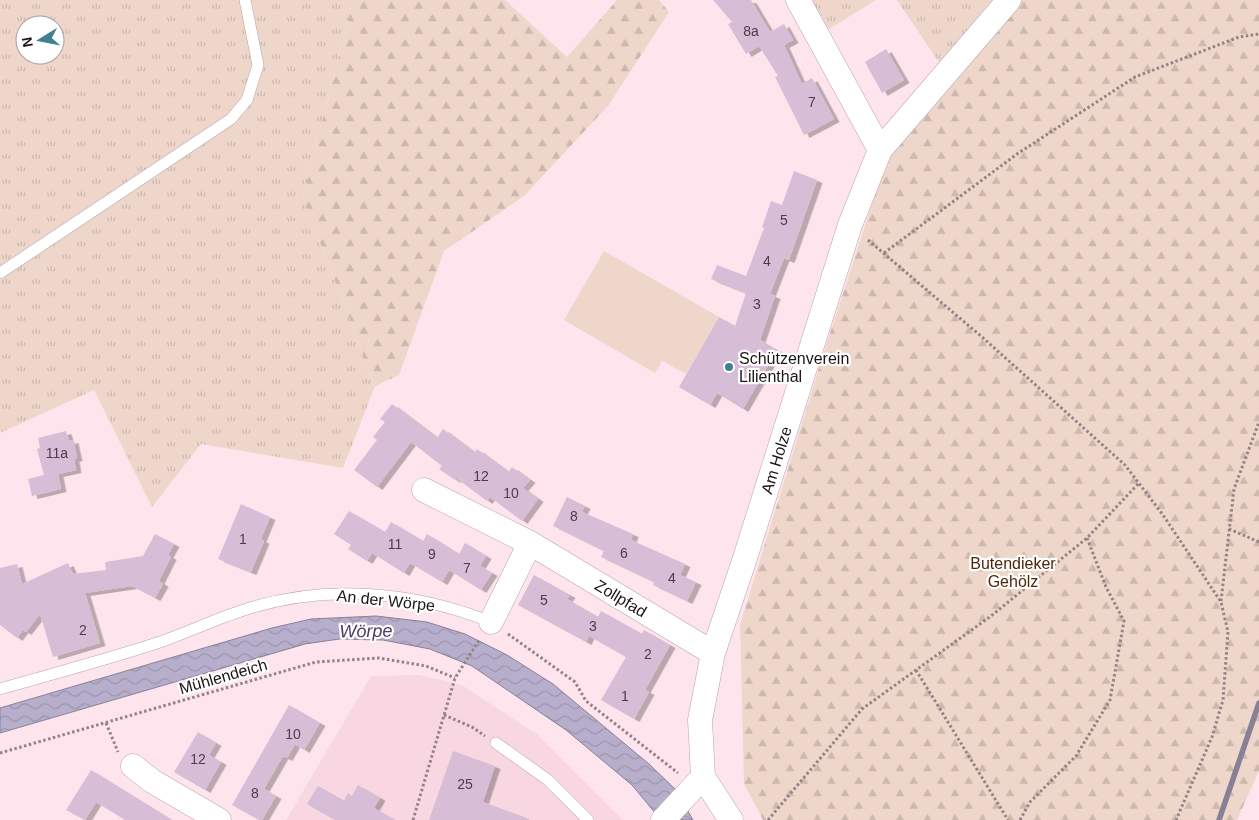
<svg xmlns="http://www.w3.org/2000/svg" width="1259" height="820" font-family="Helvetica,sans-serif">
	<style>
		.built { fill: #f8d7e2 }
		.grass { fill: url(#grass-tufts); fill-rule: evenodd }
		.forest { fill: url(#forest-firs) }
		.pitch { fill: #eed7ca }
		.water { fill: url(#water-waves); stroke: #888096 }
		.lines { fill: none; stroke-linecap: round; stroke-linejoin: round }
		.stream { stroke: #888096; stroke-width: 5.5 }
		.building { fill: #d7bdd6; filter: url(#shadow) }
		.service-casing { stroke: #bba3ab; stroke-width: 12 }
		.minor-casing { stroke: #bba3ab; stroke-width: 25 }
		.path { stroke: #938288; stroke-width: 3; stroke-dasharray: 2.5 2.5; stroke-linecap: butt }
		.service { stroke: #fff; stroke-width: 11 }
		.minor { stroke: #fff; stroke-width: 24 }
		.poi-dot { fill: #3e8191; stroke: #fff; stroke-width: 2 }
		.labels { text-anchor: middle; stroke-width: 4.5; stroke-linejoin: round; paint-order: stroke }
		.number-label { font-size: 14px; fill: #4b3e47 }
		.poi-label { font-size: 16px; fill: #1c1417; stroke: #fff; text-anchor: start }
		.street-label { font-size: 16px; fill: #1c1417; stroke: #fff }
		.park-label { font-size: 16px; fill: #4f2607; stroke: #fff }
		.water-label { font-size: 18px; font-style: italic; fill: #4b3b67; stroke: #fff }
	</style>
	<defs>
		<pattern id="grass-tufts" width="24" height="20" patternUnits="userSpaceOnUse" patternTransform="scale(1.25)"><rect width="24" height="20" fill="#eed7ca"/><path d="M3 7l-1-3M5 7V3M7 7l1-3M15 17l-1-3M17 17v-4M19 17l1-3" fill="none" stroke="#ccb8ad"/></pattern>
		<pattern id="forest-firs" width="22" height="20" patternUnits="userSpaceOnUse" patternTransform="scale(1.25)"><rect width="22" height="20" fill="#eed7ca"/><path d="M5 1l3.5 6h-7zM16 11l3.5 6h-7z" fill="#ccb8ad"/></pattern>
		<pattern id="water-waves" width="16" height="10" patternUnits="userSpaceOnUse" patternTransform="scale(1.25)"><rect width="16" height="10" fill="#b7aecc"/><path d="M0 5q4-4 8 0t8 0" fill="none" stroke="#9d95ae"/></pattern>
		<filter id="shadow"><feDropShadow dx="5.5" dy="3" stdDeviation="0" flood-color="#0004"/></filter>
	</defs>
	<rect width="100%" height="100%" fill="#fee5ed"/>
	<path class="built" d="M 419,675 L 462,685 L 538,735 L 623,820 L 286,820 L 371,676 Z"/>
	<path class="grass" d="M 0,0 L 353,0 L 303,197 L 375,386 L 343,468 L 201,444 L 152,507 L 94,390 L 0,433 ZM 25,25 L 55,25 L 55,55 L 25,55 Z
		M 809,0 L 876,0 L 829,29 Z
		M 897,0 L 993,0 L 940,64 Z"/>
	<path class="forest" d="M 353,0 L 505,0 L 567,57 L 617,0 L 659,0 L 669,12 L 608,106 L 524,196 L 444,251 L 399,375 L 375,386 L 303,197 Z
		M 1022,0 L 1259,0 L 1259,771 L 1237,820 L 763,820 L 744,784 L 740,625 L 822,358 L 886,161 L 948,86 Z"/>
	<path class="pitch" d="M 604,251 L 719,317 L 686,374 L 662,361 L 655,373 L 564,320 Z"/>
	<path class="water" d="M 376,616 L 427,622 L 465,634 L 507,655 L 553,684 L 649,764 L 675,789 L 693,820 L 661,820 L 632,785 L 566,730 L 472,666 L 430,649 L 383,640 L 339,639 L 305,644 L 0,733 L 0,708 L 272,628 L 311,619 Z"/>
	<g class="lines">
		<path class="stream" d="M 1219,820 L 1259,703"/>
	</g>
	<path class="building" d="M 713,0 L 751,0 L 770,32 L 784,24 L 793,40 L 784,45 L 802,84 L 812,78 L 834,119 L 804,135 L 775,77 L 778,76 L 759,46 L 746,54 L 728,24 L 732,22 Z
		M 886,49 L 904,80 L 882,93 L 865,62 Z
		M 794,171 L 817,180 L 789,260 L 784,258 L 770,294 L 775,296 L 760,340 L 777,350 L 743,409 L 717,393 L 710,405 L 679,387 L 719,317 L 735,326 L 746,293 L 711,279 L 717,265 L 746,276 L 764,228 L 762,227 L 771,201 L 782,205 Z
		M 392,404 L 437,438 L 443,429 L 475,453 L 477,449 L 508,472 L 512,467 L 530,480 L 523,488 L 538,499 L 522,521 L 490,497 L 487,501 L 456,478 L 455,480 L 439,469 L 442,466 L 411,442 L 377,487 L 354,470 L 377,440 L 373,437 L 385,422 L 380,419 Z
		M 66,431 L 69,441 L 73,440 L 77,458 L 74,459 L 76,470 L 58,474 L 61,489 L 32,496 L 28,479 L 44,475 L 37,449 L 40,448 L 38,438 Z
		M 567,497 L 585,506 L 582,512 L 633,534 L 631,540 L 685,564 L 680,575 L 696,582 L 687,601 L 653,585 L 654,582 L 601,557 L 604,551 L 553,526 Z
		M 241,504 L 270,517 L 261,539 L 264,541 L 251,572 L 218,559 Z
		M 349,511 L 385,532 L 391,522 L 423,541 L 427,534 L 459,554 L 465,543 L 486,556 L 480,566 L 492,573 L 481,590 L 449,570 L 442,582 L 410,563 L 404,573 L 372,553 L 367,561 L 348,549 L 351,545 L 334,534 Z
		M 155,534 L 174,544 L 168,555 L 171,557 L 159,581 L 163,584 L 155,598 L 132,586 L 85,593 L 100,643 L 53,657 L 40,614 L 26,632 L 23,630 L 17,638 L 0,625 L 0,568 L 17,564 L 22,584 L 68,563 L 73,574 L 106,570 L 105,562 L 143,556 Z
		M 534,575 L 570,595 L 567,599 L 598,617 L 601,611 L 642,634 L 644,630 L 670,645 L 645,690 L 649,692 L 634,719 L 601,700 L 626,657 L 589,636 L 586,642 L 518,605 Z
		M 289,705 L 320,723 L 304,750 L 295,744 L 287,758 L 283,756 L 264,789 L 276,796 L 262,820 L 259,820 L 232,805 Z
		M 198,732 L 216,743 L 209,755 L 221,762 L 205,790 L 174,772 Z
		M 453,751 L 495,766 L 483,802 L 527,818 L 527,820 L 429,820 Z
		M 91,770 L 120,788 L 172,820 L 125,820 L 96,802 L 85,820 L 66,810 Z
		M 358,785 L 380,798 L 374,808 L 395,820 L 335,820 L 307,804 L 318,786 L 344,801 L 348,793 L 352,796 Z"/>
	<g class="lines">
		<defs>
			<path id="service" d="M 0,273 L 231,119 L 247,100 L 258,65 L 245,0
				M 0,689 C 52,674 105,660 157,643 C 184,634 211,621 238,612 C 320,583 411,590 491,622
				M 496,743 L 548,780 L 588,820"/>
			<path id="minor" d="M 798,0 L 880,150
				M 424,490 L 530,543 L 713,653
				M 491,622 L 530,543
				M 133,766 L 152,781 L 219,820
				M 703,777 L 700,720 L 713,653 L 745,558 L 850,225 L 880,150 L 1009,0
				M 703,777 L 731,820
				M 663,820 L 703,777"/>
		</defs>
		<use href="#service" class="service-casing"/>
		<use href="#minor" class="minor-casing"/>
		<path class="path" d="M 868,240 L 982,337 L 1125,465 L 1163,515 L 1221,602 L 1228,632 L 1223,700 L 1212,737 L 1176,820
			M 884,253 L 1017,154 L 1135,77 L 1239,37 L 1259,34
			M 1229,529 L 1259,542
			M 1221,601 L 1234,489 L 1259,422
			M 508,634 L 575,682 L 586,701 L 678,773
			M 916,670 L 1008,820
			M 444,715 L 472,727 L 485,736
			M 106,723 L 118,752
			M 0,753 L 316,662 L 379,658 L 426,666 L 455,678
			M 413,820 L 455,678 L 480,639
			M 768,820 L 862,709 L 991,616 L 1087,538 L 1139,483
			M 1020,820 L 1030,802 L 1076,756 L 1110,700 L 1124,621 L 1106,587 L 1087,538"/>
		<use href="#service" class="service"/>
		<use href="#minor" class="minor"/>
	</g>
	<circle class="poi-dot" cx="729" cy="367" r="5"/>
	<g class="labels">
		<g class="number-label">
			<text x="751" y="36">8a</text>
			<text x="812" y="107">7</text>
			<text x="784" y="225">5</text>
			<text x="767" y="266">4</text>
			<text x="757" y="309">3</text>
			<text x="57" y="458">11a</text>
			<text x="481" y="481">12</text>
			<text x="511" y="498">10</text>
			<text x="574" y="521">8</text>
			<text x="243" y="544">1</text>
			<text x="395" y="549">11</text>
			<text x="624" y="558">6</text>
			<text x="432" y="559">9</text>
			<text x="467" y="573">7</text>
			<text x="672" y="583">4</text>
			<text x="544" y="605">5</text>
			<text x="593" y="631">3</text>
			<text x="83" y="635">2</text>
			<text x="648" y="659">2</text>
			<text x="625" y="701">1</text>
			<text x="293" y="739">10</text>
			<text x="198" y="764">12</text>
			<text x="465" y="789">25</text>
			<text x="255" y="798">8</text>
		</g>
		<g class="poi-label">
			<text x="739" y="364">Schützenverein<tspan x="739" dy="18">Lilienthal</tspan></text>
		</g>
		<g class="street-label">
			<text transform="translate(776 460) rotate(-73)" y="6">Am Holze</text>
			<text transform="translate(621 598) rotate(31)" y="6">Zollpfad</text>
			<text transform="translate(386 600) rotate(6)" y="6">An der Wörpe</text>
			<text transform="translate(223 676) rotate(-16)" y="6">Mühlendeich</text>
		</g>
		<g class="park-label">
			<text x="1013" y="569">Butendieker<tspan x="1013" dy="18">Gehölz</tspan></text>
		</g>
		<g class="water-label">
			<text transform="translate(366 631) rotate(-1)" y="6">Wörpe</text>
		</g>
	</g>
	<g transform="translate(40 40) rotate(260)"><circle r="24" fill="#ffffff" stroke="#a4a1a2"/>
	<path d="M0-4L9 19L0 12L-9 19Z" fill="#3e8191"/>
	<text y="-8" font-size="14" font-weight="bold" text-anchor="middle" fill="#1c1417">N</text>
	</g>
</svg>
